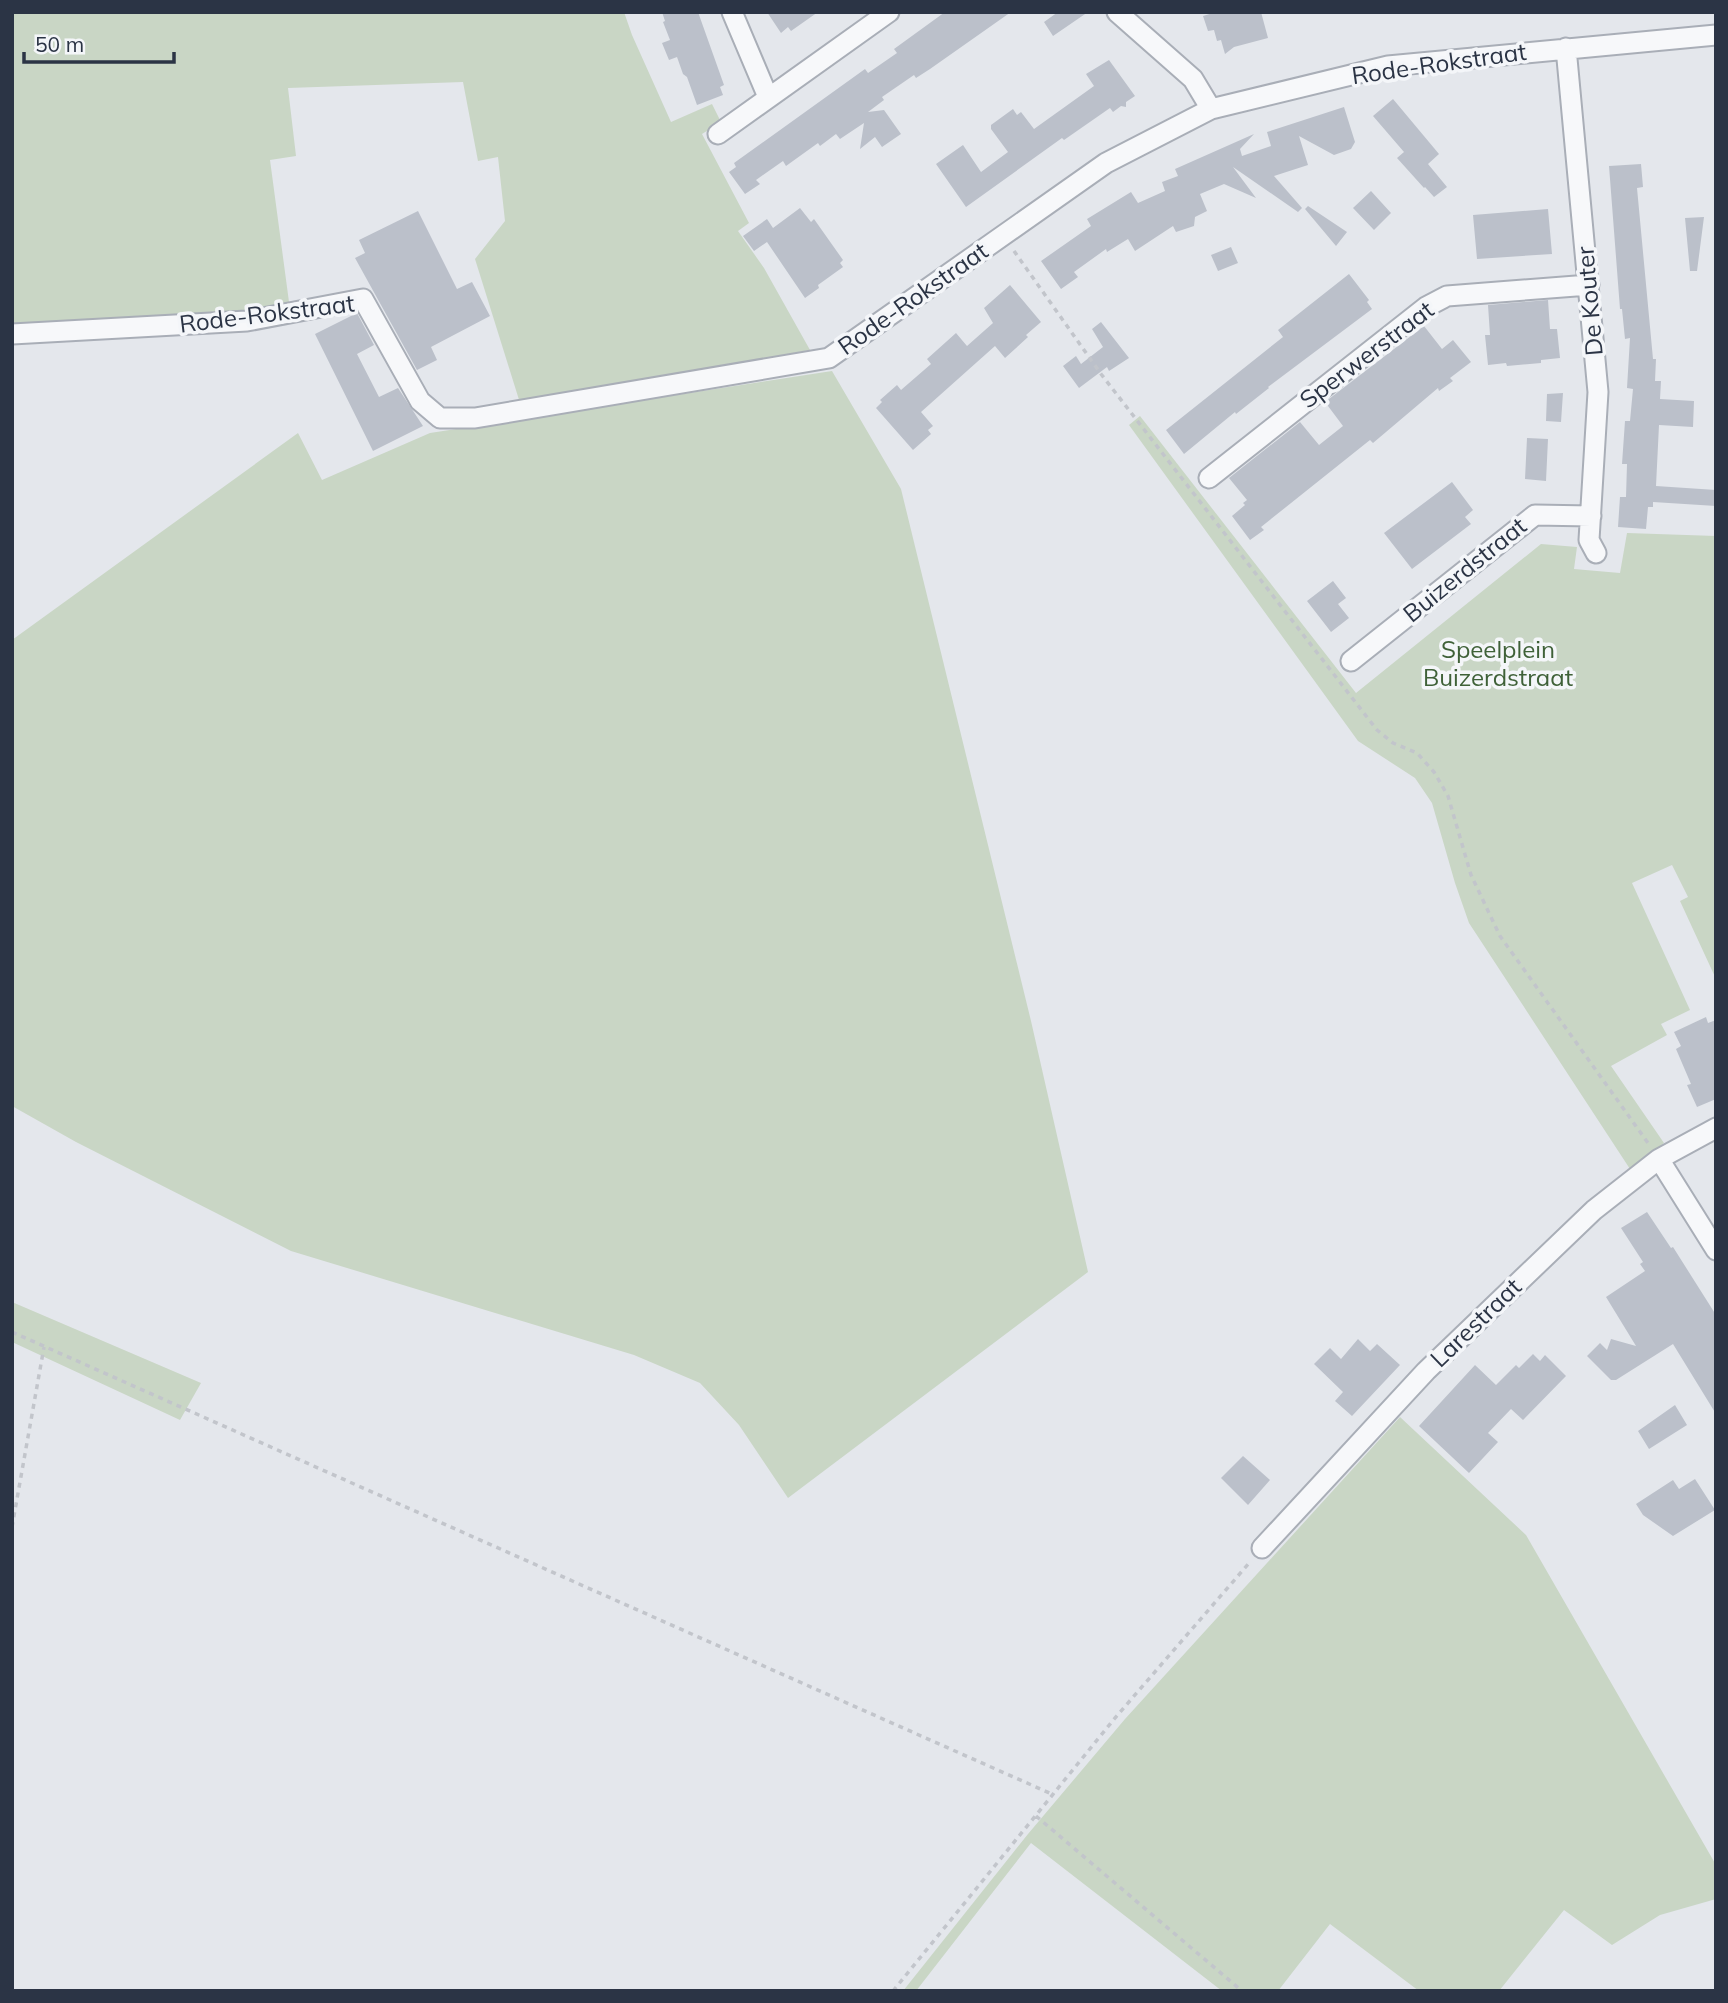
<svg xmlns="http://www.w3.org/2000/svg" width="1728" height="2003" font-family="Mulish,sans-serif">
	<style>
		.green { fill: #c9d6c5 }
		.building { fill: #bbc0ca }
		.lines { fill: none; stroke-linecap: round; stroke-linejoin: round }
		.street-casing { stroke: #a9aeb7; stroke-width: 23 }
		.path { stroke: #c2c5cb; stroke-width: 3.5; stroke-dasharray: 5 5; stroke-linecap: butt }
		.street { stroke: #f7f8fa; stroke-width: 19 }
		.labels { text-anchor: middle; stroke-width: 7; stroke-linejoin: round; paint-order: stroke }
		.street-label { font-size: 24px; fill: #2b3445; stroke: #f4f6f9 }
		.park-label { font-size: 24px; fill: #3f6138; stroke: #f4f6f9 }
	</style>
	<rect width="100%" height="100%" fill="#e4e7ec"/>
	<path class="green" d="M 12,12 L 624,12 L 632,35 L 671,122 L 712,104 L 721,122 L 702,134 L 749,223 L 738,231 L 764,268 L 810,350 L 520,403 L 475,259 L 505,221 L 498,157 L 478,161 L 463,82 L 288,88 L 296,156 L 270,160 L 289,302 L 256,312 L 12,327 Z
		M 832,371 L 901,489 L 1031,1021 L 1088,1272 L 788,1498 L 739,1425 L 700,1383 L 634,1355 L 291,1251 L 76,1142 L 12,1106 L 12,640 L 298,433 L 322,480 L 430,433 Z
		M 1140,416 L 1356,693 L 1541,544 L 1577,547 L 1574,569 L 1620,573 L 1627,533 L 1716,536 L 1716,979 L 1680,901 L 1688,897 L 1672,865 L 1632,883 L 1690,1010 L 1661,1024 L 1667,1035 L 1611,1066 L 1664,1143 L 1630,1169 L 1469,923 L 1455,883 L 1432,803 L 1415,778 L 1358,741 L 1129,425 Z
		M 12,1302 L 201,1383 L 180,1420 L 12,1342 Z
		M 1400,1417 L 1526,1535 L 1716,1865 L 1716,1899 L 1660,1915 L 1612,1945 L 1564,1910 L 1499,1991 L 1419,1991 L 1330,1924 L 1278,1991 L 1222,1991 L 1031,1843 L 916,1991 L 903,1991 L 1028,1834 L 1125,1719 Z"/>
	<path class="building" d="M 662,12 L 698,12 L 724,85 L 720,87 L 723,95 L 697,105 L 687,77 L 683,74 L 677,57 L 669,60 L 662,43 L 670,40 L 663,22 L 665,21 Z
		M 767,12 L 818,12 L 791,31 L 788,27 L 781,33 Z
		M 945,12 L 1011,12 L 930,69 L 916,78 L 914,75 L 882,97 L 884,100 L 868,112 L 884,110 L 901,134 L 882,147 L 875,137 L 860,149 L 864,123 L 840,139 L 836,134 L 820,146 L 818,143 L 786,166 L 783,161 L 756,180 L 760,184 L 745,194 L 729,172 L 736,167 L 734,163 L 865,69 L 868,73 L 897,53 L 894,49 Z
		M 1058,12 L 1088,12 L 1053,36 L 1044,22 Z
		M 1216,12 L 1261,12 L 1268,38 L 1234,47 L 1225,54 L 1221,40 L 1217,41 L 1214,30 L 1208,31 L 1203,16 Z
		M 1109,60 L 1135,96 L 1126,102 L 1126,107 L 1121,106 L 1113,112 L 1110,108 L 1064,140 L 1062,138 L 966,207 L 936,164 L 963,145 L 981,172 L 1008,152 L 991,129 L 991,125 L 1013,109 L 1017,115 L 1021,112 L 1034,129 L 1094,86 L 1086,74 Z
		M 1393,99 L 1439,154 L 1428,164 L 1447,187 L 1434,197 L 1425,187 L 1424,188 L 1397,158 L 1404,152 L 1373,116 Z
		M 1344,107 L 1355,142 L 1351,149 L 1334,155 L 1299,136 L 1308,165 L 1274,176 L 1302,208 L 1298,212 L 1233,167 L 1256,198 L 1224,184 L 1200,194 L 1207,211 L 1195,217 L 1194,226 L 1176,232 L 1173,226 L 1135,251 L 1128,239 L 1107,252 L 1106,249 L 1074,272 L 1078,277 L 1061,289 L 1041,261 L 1091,226 L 1087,219 L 1131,192 L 1138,203 L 1165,191 L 1162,182 L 1178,176 L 1175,169 L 1254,134 L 1240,149 L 1242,156 L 1271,146 L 1267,132 Z
		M 1641,164 L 1643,187 L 1637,188 L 1653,359 L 1656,359 L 1655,381 L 1661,381 L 1660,399 L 1694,401 L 1693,427 L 1659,425 L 1656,486 L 1716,490 L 1716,506 L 1653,502 L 1653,507 L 1648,507 L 1646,529 L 1618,527 L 1620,497 L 1626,497 L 1627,464 L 1622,464 L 1625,421 L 1630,421 L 1633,389 L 1627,388 L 1630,338 L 1625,339 L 1622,309 L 1620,309 L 1609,166 Z
		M 1371,191 L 1391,213 L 1374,230 L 1353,208 Z
		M 1308,206 L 1347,232 L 1336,246 L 1305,209 Z
		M 800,208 L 811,222 L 814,219 L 843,260 L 840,263 L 843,267 L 818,285 L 819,288 L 805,298 L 767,242 L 754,251 L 743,236 L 767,219 L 773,228 Z
		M 1548,209 L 1552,254 L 1477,259 L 1473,215 Z
		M 418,211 L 457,289 L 472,282 L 490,316 L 431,347 L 437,360 L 417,370 L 355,258 L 365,253 L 359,240 Z
		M 1704,217 L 1697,271 L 1690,271 L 1685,218 Z
		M 1231,247 L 1238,263 L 1218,271 L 1211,255 Z
		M 1349,274 L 1369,300 L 1367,302 L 1372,309 L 1268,387 L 1269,388 L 1236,414 L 1235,412 L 1184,454 L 1166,430 L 1283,337 L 1278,330 Z
		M 1010,285 L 1041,322 L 1026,335 L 1028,337 L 1005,358 L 995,346 L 921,412 L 933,426 L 928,430 L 931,434 L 913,450 L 876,408 L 882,402 L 880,400 L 897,385 L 901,390 L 931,364 L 927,359 L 956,333 L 967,346 L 993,323 L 984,308 Z
		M 1548,300 L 1550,329 L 1557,329 L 1560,358 L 1541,360 L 1541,363 L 1507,366 L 1506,363 L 1488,365 L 1485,335 L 1490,335 L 1488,305 Z
		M 357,313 L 374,345 L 357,354 L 379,397 L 398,388 L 423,426 L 373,451 L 315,334 Z
		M 1101,322 L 1129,358 L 1109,371 L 1107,367 L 1079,388 L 1063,366 L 1076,356 L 1081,364 L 1103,347 L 1092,329 Z
		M 1424,326 L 1442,349 L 1453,340 L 1471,362 L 1450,378 L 1453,381 L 1439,391 L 1438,388 L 1373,443 L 1370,440 L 1261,527 L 1264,530 L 1250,540 L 1232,516 L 1245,505 L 1243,503 L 1247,500 L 1229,478 L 1300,422 L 1319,445 L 1343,426 L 1325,402 Z
		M 1563,393 L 1561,422 L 1546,421 L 1547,394 Z
		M 1527,438 L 1548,439 L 1546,481 L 1525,479 Z
		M 1452,482 L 1473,510 L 1465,517 L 1471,524 L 1412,569 L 1384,533 Z
		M 1333,581 L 1346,598 L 1338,604 L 1349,618 L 1331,632 L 1307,601 Z
		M 1706,1017 L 1708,1023 L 1716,1020 L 1716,1099 L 1697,1107 L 1687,1085 L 1691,1084 L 1676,1049 L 1681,1046 L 1674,1032 Z
		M 1647,1212 L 1671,1248 L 1673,1247 L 1716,1315 L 1716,1414 L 1673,1344 L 1616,1380 L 1611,1380 L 1587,1356 L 1600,1343 L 1607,1350 L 1611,1339 L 1636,1346 L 1606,1297 L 1645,1271 L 1640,1264 L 1643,1262 L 1621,1228 Z
		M 1358,1339 L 1370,1351 L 1377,1344 L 1400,1365 L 1352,1416 L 1335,1401 L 1343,1392 L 1314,1364 L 1330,1348 L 1341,1359 Z
		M 1533,1354 L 1540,1361 L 1545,1355 L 1566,1376 L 1523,1420 L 1511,1409 L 1488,1433 L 1498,1442 L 1469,1473 L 1419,1426 L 1475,1365 L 1496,1385 L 1516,1365 L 1519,1368 Z
		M 1675,1405 L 1687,1425 L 1649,1449 L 1638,1431 Z
		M 1243,1456 L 1270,1480 L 1248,1505 L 1221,1478 Z
		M 1695,1479 L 1715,1510 L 1673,1536 L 1643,1515 L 1636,1504 L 1673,1480 L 1679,1489 Z"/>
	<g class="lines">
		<defs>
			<path id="street" d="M 732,12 L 768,97
				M 1117,12 L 1193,79 L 1211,109
				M 1566,48 L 1598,392 L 1589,540 L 1596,553
				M 718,134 L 889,12
				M 12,334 L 247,321 L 363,299 L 420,401 L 440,418 L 475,418 L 829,358 L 1106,163 L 1211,109 L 1388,66 L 1716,35
				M 1209,478 L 1426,307 L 1447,296 L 1589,285
				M 1351,661 L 1535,515 L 1591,516
				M 1659,1159 L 1716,1250
				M 1262,1548 L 1426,1371 L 1594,1210 L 1659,1159 L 1716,1128"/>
		</defs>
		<use href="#street" class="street-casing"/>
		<path class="path" d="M 1014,251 L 1101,374 L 1377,730 L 1393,743 L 1417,753 L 1434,772 L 1448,796 L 1471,875 L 1500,936 L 1648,1143
			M 12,1332 L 1054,1795
			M 12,1527 L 44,1347
			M 1036,1816 L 1242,1991
			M 893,1991 L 1115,1718 L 1250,1562"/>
		<use href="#street" class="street"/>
	</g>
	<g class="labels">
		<g class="street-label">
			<text transform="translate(1439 64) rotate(-8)" y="8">Rode-Rokstraat</text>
			<text transform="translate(913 299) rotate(-35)" y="8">Rode-Rokstraat</text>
			<text transform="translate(1590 301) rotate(-95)" y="8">De Kouter</text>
			<text transform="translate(267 314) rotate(-7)" y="8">Rode-Rokstraat</text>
			<text transform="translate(1367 355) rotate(-37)" y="8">Sperwerstraat</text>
			<text transform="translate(1465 570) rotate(-39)" y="8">Buizerdstraat</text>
			<text transform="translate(1476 1323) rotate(-44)" y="8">Larestraat</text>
		</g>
		<g class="park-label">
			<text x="1498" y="658">Speelplein<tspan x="1498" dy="28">Buizerdstraat</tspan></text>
		</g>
	</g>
	<rect width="1728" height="2003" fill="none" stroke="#2b3445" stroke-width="28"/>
	<path d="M24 52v10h150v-10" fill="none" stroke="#2b3445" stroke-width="3.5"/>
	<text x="35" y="52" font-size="21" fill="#2b3445" stroke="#f4f6f9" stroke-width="5" paint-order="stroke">50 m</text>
</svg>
